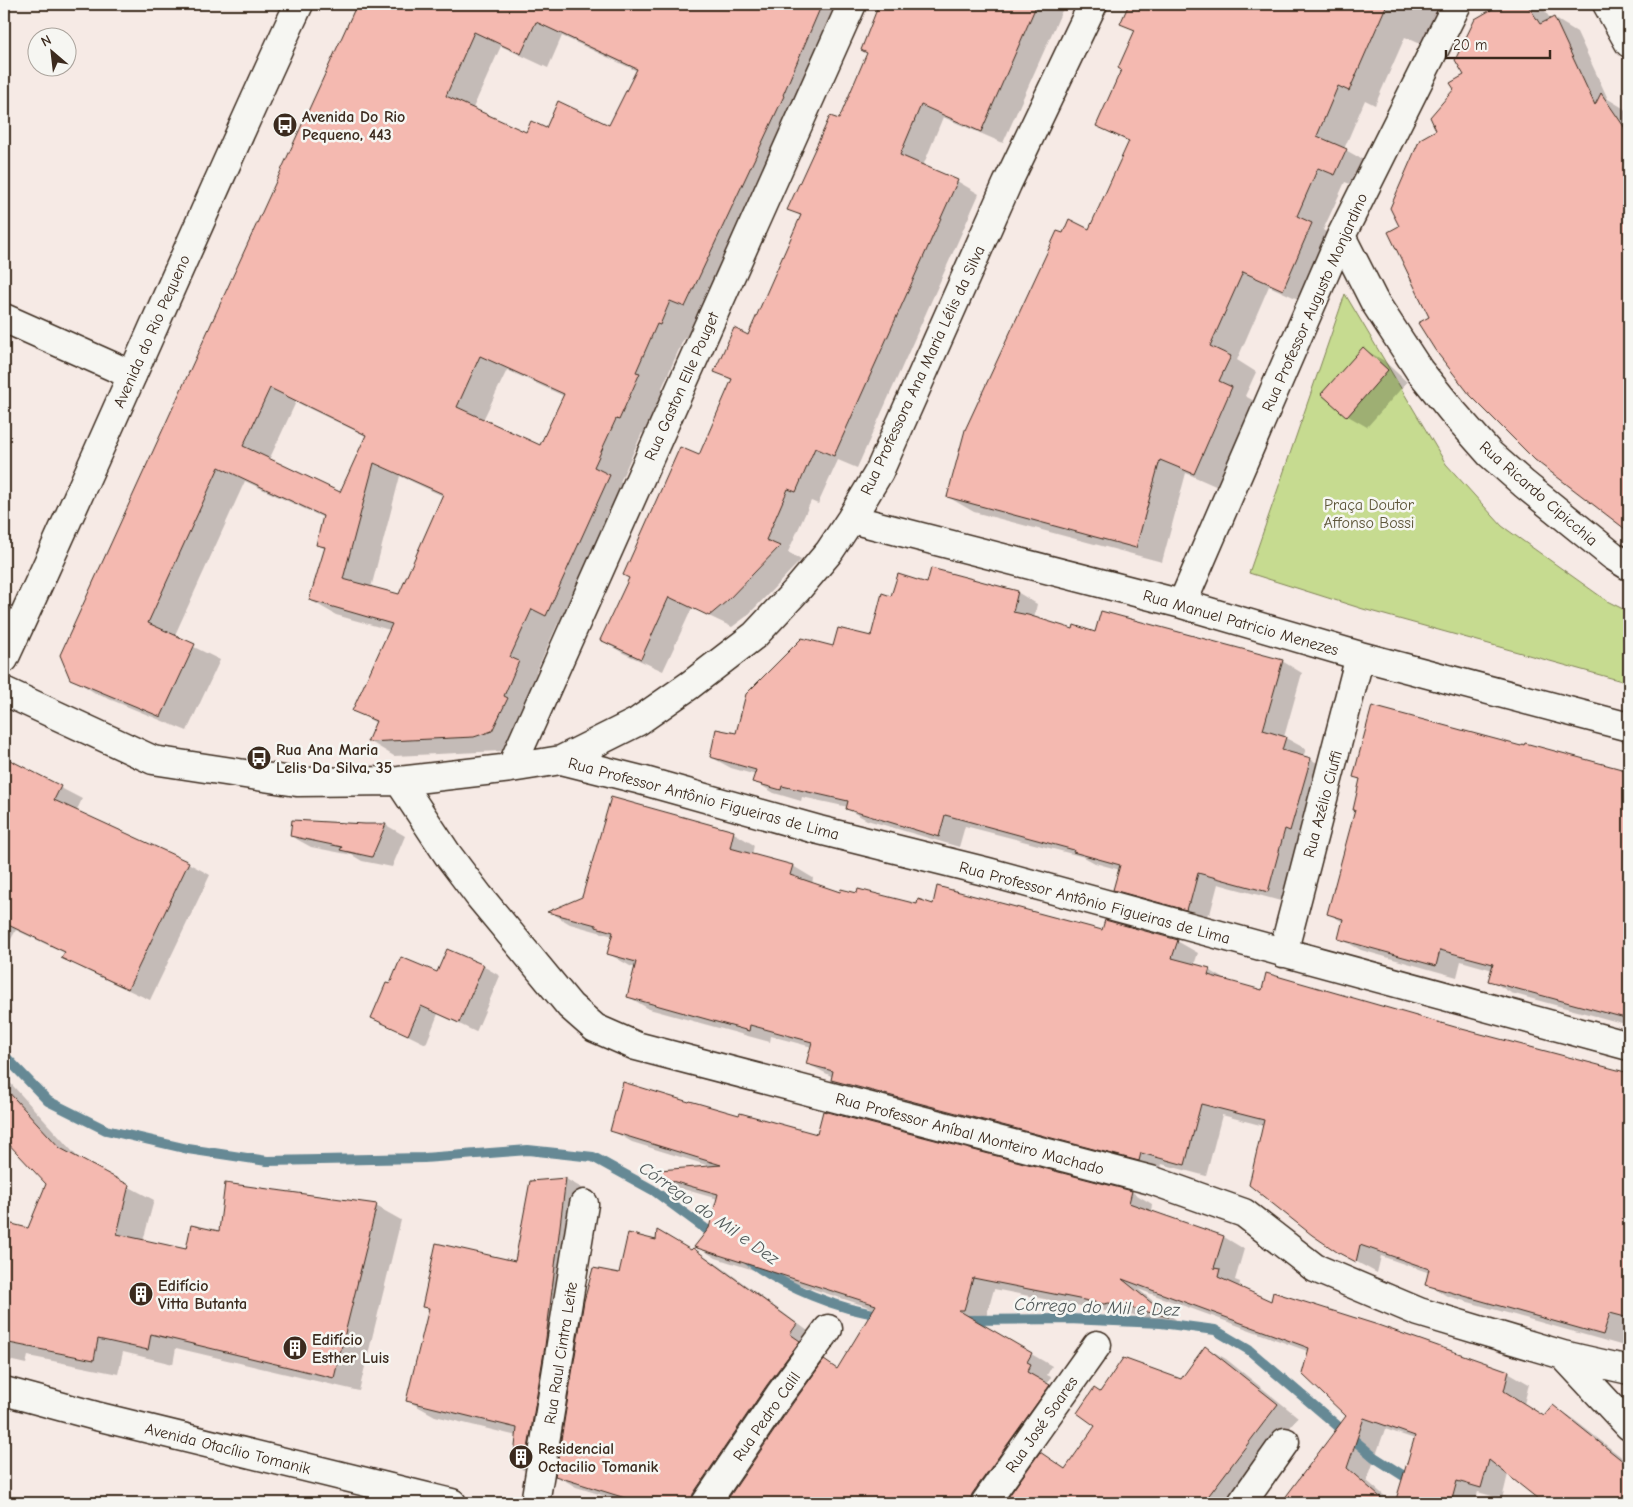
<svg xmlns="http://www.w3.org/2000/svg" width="1633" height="1507" font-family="'Comic Neue',sans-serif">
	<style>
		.green { fill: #c6db90; stroke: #808257 }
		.shadow { fill: #0003; fill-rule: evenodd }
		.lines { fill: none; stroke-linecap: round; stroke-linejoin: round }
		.stream { stroke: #668995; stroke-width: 10 }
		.building { fill: #f4b9b0; stroke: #3b2a1e; fill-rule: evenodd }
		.street-casing { stroke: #3b2a1e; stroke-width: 31 }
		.secondary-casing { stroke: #3b2a1e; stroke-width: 31 }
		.street { stroke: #f6f6f2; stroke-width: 28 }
		.secondary { stroke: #f6f6f2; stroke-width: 28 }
		.labels { text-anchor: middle; stroke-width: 5; stroke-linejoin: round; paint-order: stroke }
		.poi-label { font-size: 16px; font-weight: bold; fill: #3b2a1e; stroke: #f6f6f2; text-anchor: start }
		.street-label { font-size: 16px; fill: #3b2a1e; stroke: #f6f6f2 }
		.park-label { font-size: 16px; fill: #5e563a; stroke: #f6f6f2 }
		.water-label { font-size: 18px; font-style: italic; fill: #515959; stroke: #f6f6f2 }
	</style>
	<rect width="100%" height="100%" fill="#f6eae5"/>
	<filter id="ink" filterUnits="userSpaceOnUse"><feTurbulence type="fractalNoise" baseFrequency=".02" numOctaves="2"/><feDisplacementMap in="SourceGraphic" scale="10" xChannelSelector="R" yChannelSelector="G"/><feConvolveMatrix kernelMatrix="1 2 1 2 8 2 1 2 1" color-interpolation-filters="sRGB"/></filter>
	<g filter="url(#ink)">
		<path class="green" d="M 1345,294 L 1446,464 L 1502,526 L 1607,601 L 1629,612 L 1629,683 L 1363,609 L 1249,573 Z"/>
		<path class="shadow" d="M 359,4 L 854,4 L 711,321 L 696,315 L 686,339 L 684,338 L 662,388 L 665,389 L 645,434 L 642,433 L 620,482 L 635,491 L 573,630 L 558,623 L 536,672 L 545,677 L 518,746 L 501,751 L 394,756 L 369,741 L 376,723 L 354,710 L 390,630 L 336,615 L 310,600 L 325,549 L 317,544 L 324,518 L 245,481 L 174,637 L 220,660 L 187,731 L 97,694 L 71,678 L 62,655 ZM 562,36 L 637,71 L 610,126 L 546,130 L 527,134 L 473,108 L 501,46 L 548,68 ZM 507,370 L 564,396 L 541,447 L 483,420 ZM 296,402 L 366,436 L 341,493 L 269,460 ZM 400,476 L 443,496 L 399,596 L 371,588 Z
			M 899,4 L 1065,4 L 1003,143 L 943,117 L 923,166 L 957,181 L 979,194 L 857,468 L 838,460 L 818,504 L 811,501 L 788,552 L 801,560 L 747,616 L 732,627 L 692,608 L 663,671 L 623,653 L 601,640 L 700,457 L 733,381 L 716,371 L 749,336 L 802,217 L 789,209 L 840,121 Z
			M 1131,4 L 1444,4 L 1425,46 L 1405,37 L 1375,105 L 1365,100 L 1344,149 L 1372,165 L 1362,189 L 1345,182 L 1323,230 L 1338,239 L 1309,304 L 1269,286 L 1237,360 L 1256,372 L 1245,396 L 1258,403 L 1220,488 L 1186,473 L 1162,562 L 974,512 L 948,497 L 1064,235 L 1090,230 L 1130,143 L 1098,126 L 1123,70 L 1136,31 L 1122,23 Z
			M 1504,4 L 1536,4 L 1543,8 L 1551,20 L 1554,18 L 1577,32 L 1608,99 L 1623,108 L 1629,116 L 1629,530 L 1625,527 L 1431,317 L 1401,227 L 1438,131 L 1466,75 L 1476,20 Z
			M 1363,349 L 1383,360 L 1407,382 L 1367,427 L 1348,416 Z
			M 928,584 L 1017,592 L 1037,604 L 1034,618 L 1073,630 L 1282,661 L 1302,673 L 1284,737 L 1306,749 L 1303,757 L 1310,759 L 1330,770 L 1288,903 L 1218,884 L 1210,914 L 1208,913 L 1206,920 L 1134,901 L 1114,889 L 1120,870 L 1095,863 L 1084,857 L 965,826 L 959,847 L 867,820 L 847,809 L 848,807 L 802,797 L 801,801 L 774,793 L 754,781 L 756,775 L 731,768 L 711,757 L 834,648 L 872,638 L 892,598 Z
			M 1526,745 L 1629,771 L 1629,1025 L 1511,993 L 1490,980 L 1493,970 L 1461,961 L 1457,977 L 1361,950 L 1339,938 L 1343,922 L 1329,914 L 1356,810 L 1361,780 L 1355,777 L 1522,747 Z
			M 11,762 L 82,799 L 76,812 L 188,863 L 210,875 L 150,1000 L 85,970 L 63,957 L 65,953 L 16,930 L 10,941 L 4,938 L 4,777 Z
			M 612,799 L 734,833 L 754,845 L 752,855 L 793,866 L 813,878 L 812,884 L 840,894 L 918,905 L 934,905 L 1103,931 L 1177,941 L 1198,953 L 1194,965 L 1209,970 L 1230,982 L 1263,992 L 1461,1030 L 1629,1075 L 1629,1329 L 1624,1346 L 1447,1296 L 1427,1284 L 1430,1273 L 1381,1256 L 1377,1273 L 1337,1251 L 1264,1126 L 1222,1115 L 1206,1176 L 1162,1164 L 1160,1172 L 853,1092 L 832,1080 L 833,1077 L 808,1064 L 812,1047 L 771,1036 L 770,1042 L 649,1009 L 629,997 L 636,968 L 630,966 L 609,954 L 613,936 L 570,924 L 550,912 L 583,898 Z
			M 293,821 L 386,825 L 405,836 L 392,867 L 362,861 L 352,855 L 311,847 L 291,836 Z
			M 483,966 L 500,976 L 476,1032 L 438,1014 L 426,1044 L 373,1018 L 390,986 Z
			M 4,1076 L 82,1162 L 154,1200 L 143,1241 L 187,1250 L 220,1233 L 376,1206 L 401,1220 L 359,1391 L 176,1348 L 173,1364 L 123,1352 L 118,1374 L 28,1356 L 26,1364 L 4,1359 L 4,1248 L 9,1225 L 29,1229 L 47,1184 L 4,1137 Z
			M 824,1112 L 1132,1192 L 1152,1204 L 1151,1212 L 1224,1237 L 1244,1249 L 1235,1280 L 1240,1282 L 1239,1288 L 1272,1303 L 1508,1372 L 1529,1384 L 1524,1404 L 1545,1417 L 1553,1407 L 1573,1419 L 1629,1463 L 1629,1503 L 1545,1503 L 1508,1474 L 1502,1499 L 1478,1492 L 1475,1503 L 1397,1503 L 1415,1439 L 1385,1429 L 1367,1481 L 1393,1503 L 1283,1503 L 1347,1416 L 1310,1352 L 1138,1289 L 1185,1327 L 1130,1314 L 1126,1315 L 994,1289 L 985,1321 L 974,1321 L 1052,1366 L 1047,1375 L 1051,1377 L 1047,1384 L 1070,1397 L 994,1503 L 726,1503 L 794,1404 L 825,1362 L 838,1370 L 875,1309 L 716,1258 L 696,1246 L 710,1229 L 718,1199 L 669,1185 L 648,1173 L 713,1167 L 632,1142 L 611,1130 L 740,1117 L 817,1136 Z
			M 566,1179 L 594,1195 L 572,1362 L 553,1482 L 542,1481 L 515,1465 L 517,1436 L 435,1416 L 408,1401 L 430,1310 L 424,1306 L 516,1263 L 531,1182 Z
			M 693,1250 L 713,1261 L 816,1337 L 714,1503 L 628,1503 L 576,1487 L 557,1476 L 620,1274 Z
			M 1205,1347 L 1226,1359 L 1298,1417 L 1232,1503 L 1005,1503 L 1041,1454 L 1066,1469 L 1097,1426 L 1101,1393 L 1182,1381 Z"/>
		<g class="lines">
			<path class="stream" d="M 4,1055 L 48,1101 L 106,1130 L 188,1149 L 267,1161 L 424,1158 L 528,1150 L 593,1157 L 653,1190 L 718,1238
				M 748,1260 C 784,1287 838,1310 883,1315
				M 963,1320 L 1068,1319 L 1161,1323 L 1215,1330 L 1249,1350 L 1374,1457 L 1415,1483"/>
		</g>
		<path class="building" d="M 357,4 L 822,4 L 783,95 L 784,96 L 685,307 L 670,301 L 660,325 L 657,324 L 636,372 L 640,373 L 619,420 L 616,419 L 594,467 L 610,475 L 546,616 L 532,609 L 510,657 L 519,661 L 504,696 L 508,698 L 492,731 L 474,737 L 367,742 L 376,721 L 352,711 L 392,624 L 309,600 L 325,547 L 316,545 L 323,516 L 219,467 L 148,623 L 195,644 L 161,717 L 70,679 L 60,655 ZM 536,22 L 637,69 L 609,125 L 558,101 L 546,128 L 531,121 L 526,132 L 446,96 L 474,32 L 521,54 ZM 480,356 L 564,394 L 540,445 L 457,407 ZM 270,388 L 366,435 L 340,492 L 243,446 ZM 374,463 L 443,494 L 399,594 L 343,579 Z
			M 879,4 L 1037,4 L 981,132 L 921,105 L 900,155 L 958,180 L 834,456 L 815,448 L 796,492 L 788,489 L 766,540 L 780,546 L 727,601 L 709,616 L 669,597 L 641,659 L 600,640 L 629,578 L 623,575 L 680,447 L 699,455 L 732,379 L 714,372 L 734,328 L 748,335 L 801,215 L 787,210 L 830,116 L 839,119 L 867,53 L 861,50 Z
			M 1129,4 L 1387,4 L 1349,91 L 1338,86 L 1317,136 L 1347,149 L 1335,175 L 1318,168 L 1297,216 L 1312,223 L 1283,290 L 1243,272 L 1210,346 L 1231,356 L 1219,381 L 1232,387 L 1194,474 L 1160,460 L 1136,548 L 947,497 L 965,430 L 1057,231 L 1063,233 L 1069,219 L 1089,229 L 1129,141 L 1096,126 L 1121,70 L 1118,68 L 1135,30 L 1120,24 Z
			M 1501,4 L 1527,4 L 1540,24 L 1554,17 L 1595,105 L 1601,93 L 1629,134 L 1629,532 L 1535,460 L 1470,395 L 1435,350 L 1418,323 L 1429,317 L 1388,232 L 1399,226 L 1390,208 L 1420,139 L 1436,130 L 1430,117 L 1454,89 L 1450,83 L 1464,75 L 1455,60 L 1475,19 Z
			M 1363,347 L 1388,370 L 1347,417 L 1321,394 Z
			M 931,568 L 1018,591 L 1013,612 L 1028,615 L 1073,629 L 1074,625 L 1095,632 L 1101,611 L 1283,660 L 1263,730 L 1286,737 L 1282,750 L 1311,758 L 1290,831 L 1285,829 L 1268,892 L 1198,873 L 1190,903 L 1188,903 L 1186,910 L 1113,890 L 1120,865 L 1073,852 L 1074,850 L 945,815 L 939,837 L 846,809 L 848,801 L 782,786 L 781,790 L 752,782 L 756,770 L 710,757 L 716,729 L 736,733 L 746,694 L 802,638 L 833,646 L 838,628 L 871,636 L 882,593 L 891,596 L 898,574 L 927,583 Z
			M 1372,706 L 1521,746 L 1522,744 L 1524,745 L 1525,743 L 1629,771 L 1629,1019 L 1488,981 L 1493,964 L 1440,950 L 1436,966 L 1338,939 L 1343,919 L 1327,914 L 1355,810 L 1353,810 L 1360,779 L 1353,777 Z
			M 4,757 L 61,786 L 54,800 L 189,862 L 128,989 L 61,958 L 65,952 L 4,923 Z
			M 611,797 L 734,831 L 730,848 L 793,865 L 790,875 L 840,892 L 841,889 L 857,893 L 858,889 L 917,904 L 918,899 L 933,904 L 937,886 L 1102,930 L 1105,920 L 1178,940 L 1172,958 L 1210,968 L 1208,975 L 1262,990 L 1266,973 L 1462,1029 L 1629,1073 L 1629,1318 L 1610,1313 L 1603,1335 L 1425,1285 L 1429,1269 L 1360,1245 L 1356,1262 L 1337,1252 L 1312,1235 L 1249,1185 L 1264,1120 L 1201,1104 L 1185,1165 L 1141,1153 L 1139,1161 L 831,1080 L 833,1071 L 806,1064 L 812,1042 L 750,1025 L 749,1031 L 627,997 L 636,962 L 607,954 L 613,932 L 596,927 L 596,925 L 547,912 L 582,897 Z
			M 292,820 L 365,824 L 386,824 L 372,857 L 340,850 L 342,847 L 290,836 Z
			M 447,949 L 484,965 L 459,1023 L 421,1006 L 408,1035 L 371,1018 L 386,983 L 390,984 L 401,957 L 437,972 Z
			M 623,1082 L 689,1102 L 690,1101 L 739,1115 L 740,1113 L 817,1134 L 823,1111 L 1132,1191 L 1129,1203 L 1224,1236 L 1214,1268 L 1220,1269 L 1218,1277 L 1271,1301 L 1273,1292 L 1378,1325 L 1509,1371 L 1504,1391 L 1544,1416 L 1553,1405 L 1629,1466 L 1629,1503 L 1543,1503 L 1489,1460 L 1481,1488 L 1457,1481 L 1451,1503 L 1395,1503 L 1415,1436 L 1364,1418 L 1347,1468 L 1387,1503 L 1281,1503 L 1346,1416 L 1302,1374 L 1309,1348 L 1122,1279 L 1169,1317 L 1109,1303 L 1104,1304 L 973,1278 L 964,1310 L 958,1310 L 1032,1353 L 1027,1362 L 1031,1364 L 1027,1372 L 1050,1385 L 972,1494 L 970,1503 L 725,1503 L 793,1403 L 824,1360 L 837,1369 L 876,1305 L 694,1247 L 709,1228 L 718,1194 L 647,1174 L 647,1171 L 721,1165 L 610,1131 Z
			M 4,1087 L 60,1148 L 129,1185 L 117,1234 L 186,1249 L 191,1225 L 219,1231 L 225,1183 L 377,1204 L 334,1378 L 151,1334 L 148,1350 L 98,1339 L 94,1360 L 4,1342 L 4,1242 L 8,1223 L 28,1228 L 46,1184 L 4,1139 Z
			M 566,1178 L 545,1346 L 525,1467 L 513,1466 L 517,1428 L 406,1401 L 429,1308 L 422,1307 L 436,1243 L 515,1261 L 530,1181 Z
			M 657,1230 L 691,1250 L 693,1248 L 797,1324 L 790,1334 L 800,1341 L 767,1385 L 693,1494 L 691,1503 L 641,1503 L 555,1476 L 584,1301 L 593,1268 L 619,1273 L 628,1233 L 656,1240 Z
			M 1205,1346 L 1278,1404 L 1203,1503 L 1004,1503 L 1040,1452 L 1065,1469 L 1095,1426 L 1077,1413 L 1094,1388 L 1100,1392 L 1123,1358 L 1181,1379 Z"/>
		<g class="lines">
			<defs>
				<path id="street" d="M 1341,236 L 1374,301 L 1419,370 L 1452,411 L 1490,454 L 1524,484 L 1613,556 L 1629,566
					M 4,318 L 132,375
					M 851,519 L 1182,604 L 1360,656 L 1629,727
					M 1182,604 L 1341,236 L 1457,4
					M 4,691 L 153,760 L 297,782 L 399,781 L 511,768 L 561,760 L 637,722 L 690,685 L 755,635 L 797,590 L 829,552 L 851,519 L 879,472 L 1007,184 L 1093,4
					M 561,760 L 641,780 L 819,830 L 988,872 L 1629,1046
					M 511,768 L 852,4
					M 399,781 L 448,855 L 479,896 L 570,1006 L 595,1028 L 636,1046 L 1151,1180 L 1244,1213 L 1315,1268 L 1419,1312 L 1563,1355 L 1629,1370
					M 1283,953 L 1360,656
					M 1563,1355 L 1629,1426
					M 535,1503 L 584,1204
					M 706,1503 L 780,1394 L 828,1329
					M 985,1503 L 1097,1345
					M 1242,1503 L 1285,1442"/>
				<path id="secondary" d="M 1607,4 L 1629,43
					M 4,659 C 105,442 198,221 299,4
					M 4,1391 L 96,1416 L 452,1503"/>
			</defs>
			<use href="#street" class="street-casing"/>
			<use href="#secondary" class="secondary-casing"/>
			<use href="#street" class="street"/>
			<use href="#secondary" class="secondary"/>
		</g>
	</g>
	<defs>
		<symbol id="bus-disc" viewBox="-11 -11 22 22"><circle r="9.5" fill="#3b2a1e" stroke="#f6f6f2"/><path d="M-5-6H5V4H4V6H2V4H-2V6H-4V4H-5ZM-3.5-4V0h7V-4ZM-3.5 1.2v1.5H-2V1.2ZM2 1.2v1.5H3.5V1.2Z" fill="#fff"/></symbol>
		<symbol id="building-disc" viewBox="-11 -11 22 22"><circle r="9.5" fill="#3b2a1e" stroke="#f6f6f2"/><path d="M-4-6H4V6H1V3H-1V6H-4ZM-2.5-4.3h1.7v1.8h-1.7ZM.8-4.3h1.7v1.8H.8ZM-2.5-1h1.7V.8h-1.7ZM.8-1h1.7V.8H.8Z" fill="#fff"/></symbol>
	</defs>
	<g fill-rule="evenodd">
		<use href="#bus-disc" x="271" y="111" width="28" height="28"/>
		<use href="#bus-disc" x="245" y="744" width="28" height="28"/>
		<use href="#building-disc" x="127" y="1280" width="28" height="28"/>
		<use href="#building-disc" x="281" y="1334" width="28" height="28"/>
		<use href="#building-disc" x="507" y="1443" width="28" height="28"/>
	</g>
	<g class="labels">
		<g class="poi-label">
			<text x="302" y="122">Avenida Do Rio<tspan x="302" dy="18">Pequeno, 443</tspan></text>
			<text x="276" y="755">Rua Ana Maria<tspan x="276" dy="18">Lelis Da Silva, 35</tspan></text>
			<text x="158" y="1291">Edifício<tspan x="158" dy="18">Vitta Butanta</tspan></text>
			<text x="312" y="1345">Edifício<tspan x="312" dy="18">Esther Luis</tspan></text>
			<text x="538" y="1454">Residencial<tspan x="538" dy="18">Octacilio Tomanik</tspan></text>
		</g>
		<g class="street-label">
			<text transform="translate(1314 302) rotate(-66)" y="6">Rua Professor Augusto Monjardino</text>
			<text transform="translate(151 331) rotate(-66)" y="6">Avenida do Rio Pequeno</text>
			<text transform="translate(922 370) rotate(-65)" y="6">Rua Professora Ana Maria Lélis da Silva</text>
			<text transform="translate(681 386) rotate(-66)" y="6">Rua Gaston Elle Pouget</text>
			<text transform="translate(1539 493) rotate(41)" y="6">Rua Ricardo Cipicchia</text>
			<text transform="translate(1241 622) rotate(16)" y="6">Rua Manuel Patricio Menezes</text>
			<text transform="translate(704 798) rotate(15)" y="6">Rua Professor Antônio Figueiras de Lima</text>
			<text transform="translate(1322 804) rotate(-75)" y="6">Rua Azélio Ciuffi</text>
			<text transform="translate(1095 902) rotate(15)" y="6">Rua Professor Antônio Figueiras de Lima</text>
			<text transform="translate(970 1133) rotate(15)" y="6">Rua Professor Aníbal Monteiro Machado</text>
			<text transform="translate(560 1353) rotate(-81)" y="6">Rua Raul Cintra Leite</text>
			<text transform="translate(766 1416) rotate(-55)" y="6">Rua Pedro Calil</text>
			<text transform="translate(1041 1424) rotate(-55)" y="6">Rua José Soares</text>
			<text transform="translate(228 1448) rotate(14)" y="6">Avenida Otacílio Tomanik</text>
		</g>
		<g class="park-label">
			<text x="1369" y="510">Praça Doutor<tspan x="1369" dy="18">Affonso Bossi</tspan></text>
		</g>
		<g class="water-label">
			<text transform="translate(709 1213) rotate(35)" y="6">Córrego do Mil e Dez</text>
			<text transform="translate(1097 1307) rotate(2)" y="6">Córrego do Mil e Dez</text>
		</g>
	</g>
	<rect width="1633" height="1507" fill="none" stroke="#f6f6f2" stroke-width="20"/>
	<rect x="10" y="10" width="1613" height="1487" fill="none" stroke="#3b2a1e" stroke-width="2" filter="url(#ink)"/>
	<g transform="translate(52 52) rotate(332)"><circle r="24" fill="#f6f6f2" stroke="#aba49d"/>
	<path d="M0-4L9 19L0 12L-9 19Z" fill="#3b2a1e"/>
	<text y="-8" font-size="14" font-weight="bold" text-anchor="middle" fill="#3b2a1e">N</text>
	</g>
	<path d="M1446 50v8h104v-8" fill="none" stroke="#3b2a1e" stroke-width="2.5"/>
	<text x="1453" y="50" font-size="15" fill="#3b2a1e" stroke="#f6f6f2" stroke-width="4" paint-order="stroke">20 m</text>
</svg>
